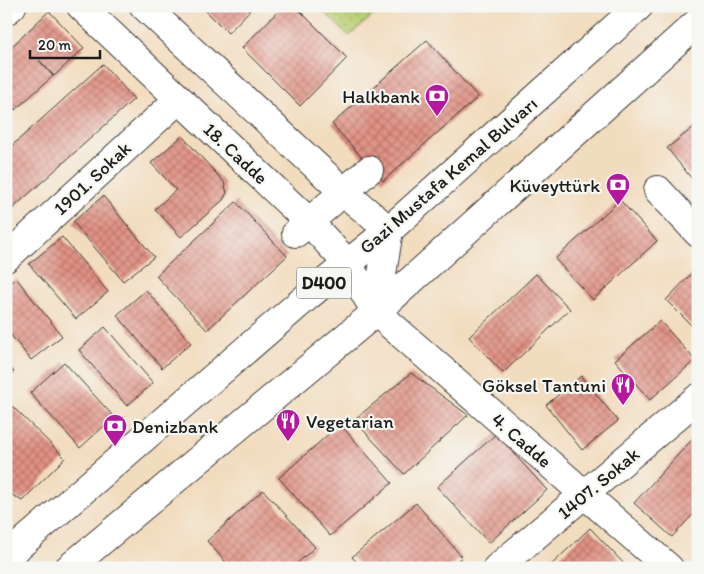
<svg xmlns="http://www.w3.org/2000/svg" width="704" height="574" font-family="Itim,sans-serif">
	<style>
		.grass { fill: url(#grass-dots); stroke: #6a7648 }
		.building { fill: url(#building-cross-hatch) }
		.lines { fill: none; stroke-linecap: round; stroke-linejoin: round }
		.minor-casing { stroke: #3c3934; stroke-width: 30 }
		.highway-casing { stroke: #3c3934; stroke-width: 30 }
		.minor { stroke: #fff; stroke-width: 28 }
		.highway { stroke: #fff; stroke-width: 28 }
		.labels { text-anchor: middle; stroke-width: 4.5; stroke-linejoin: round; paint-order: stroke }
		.shield { fill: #f6f6f2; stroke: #5d5d5c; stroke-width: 1 }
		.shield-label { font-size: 18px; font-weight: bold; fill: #1c1c1c }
		.poi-label { font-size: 19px; fill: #1c1c1c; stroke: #f6f6f2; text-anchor: end }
		.street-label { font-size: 19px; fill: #1c1c1c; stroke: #f6f6f2 }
	</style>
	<defs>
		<pattern id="grass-dots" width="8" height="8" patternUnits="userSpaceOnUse" patternTransform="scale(1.25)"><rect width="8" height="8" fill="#b9cf74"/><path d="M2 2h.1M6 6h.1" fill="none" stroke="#9eb164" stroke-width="1.8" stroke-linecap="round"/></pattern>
		<pattern id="building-cross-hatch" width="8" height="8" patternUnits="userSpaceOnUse" patternTransform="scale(1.25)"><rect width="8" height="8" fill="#e19284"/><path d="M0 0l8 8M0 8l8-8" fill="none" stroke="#b6766b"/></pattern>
	</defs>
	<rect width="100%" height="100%" fill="#f6f6f2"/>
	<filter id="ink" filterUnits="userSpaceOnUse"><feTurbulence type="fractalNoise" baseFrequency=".02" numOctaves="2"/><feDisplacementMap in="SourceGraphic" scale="10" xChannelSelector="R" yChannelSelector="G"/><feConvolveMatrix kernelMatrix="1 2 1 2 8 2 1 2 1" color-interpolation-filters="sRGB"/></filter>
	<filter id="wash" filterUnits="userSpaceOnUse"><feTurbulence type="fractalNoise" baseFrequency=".0096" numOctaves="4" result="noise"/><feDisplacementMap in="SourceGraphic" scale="20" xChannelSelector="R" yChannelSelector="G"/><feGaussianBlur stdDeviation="1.12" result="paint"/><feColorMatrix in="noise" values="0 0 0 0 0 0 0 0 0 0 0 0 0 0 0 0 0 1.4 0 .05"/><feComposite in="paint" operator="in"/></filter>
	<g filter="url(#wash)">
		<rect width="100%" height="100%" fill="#f2dcbe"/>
		<path class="grass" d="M 318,6 L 384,6 L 349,36 Z"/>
		<g id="blocks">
			<path class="building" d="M 201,6 L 254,6 L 228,33 Z
				M 283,6 L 295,6 L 347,58 L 300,106 L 242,48 Z
				M 49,11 L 84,48 L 54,76 L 39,60 L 53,76 L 15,110 L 6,100 L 6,52 Z
				M 427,40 L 478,97 L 383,181 L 332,124 Z
				M 103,64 L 134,99 L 12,209 L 6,203 L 6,151 Z
				M 698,124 L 698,183 L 696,184 L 667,148 Z
				M 182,136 L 224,182 L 227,193 L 223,200 L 181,237 L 155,209 L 176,190 L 151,163 Z
				M 103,196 L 154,257 L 123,281 L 73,222 Z
				M 620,200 L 657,241 L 593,300 L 555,259 Z
				M 236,202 L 287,256 L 207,330 L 156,276 Z
				M 62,237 L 108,292 L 76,319 L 29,264 Z
				M 695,270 L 698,272 L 698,332 L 666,300 Z
				M 536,274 L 570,309 L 503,373 L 469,337 Z
				M 16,278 L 62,336 L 31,360 L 6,329 L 6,286 Z
				M 146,290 L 191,343 L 162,368 L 117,315 Z
				M 660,321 L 695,360 L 650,400 L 615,360 Z
				M 105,327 L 153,383 L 127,406 L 79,350 Z
				M 64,362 L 114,417 L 80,448 L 30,393 Z
				M 6,363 L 14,372 L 6,379 Z
				M 411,373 L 468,415 L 404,474 L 354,420 Z
				M 581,376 L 618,421 L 582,450 L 546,405 Z
				M 12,406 L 65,458 L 22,501 L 6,491 L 6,413 Z
				M 340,424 L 392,483 L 330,536 L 279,478 Z
				M 698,433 L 698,509 L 672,537 L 634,503 Z
				M 496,434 L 547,490 L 489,543 L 437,487 Z
				M 263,490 L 315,547 L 292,568 L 231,568 L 207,541 Z
				M 416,503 L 462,557 L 448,568 L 362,568 L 352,557 Z
				M 590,528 L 628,568 L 548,568 Z"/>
		</g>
	</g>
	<g filter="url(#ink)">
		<use href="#blocks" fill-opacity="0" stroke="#3c3934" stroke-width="1"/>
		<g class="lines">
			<defs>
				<path id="minor" d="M 81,6 L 309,222 L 347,263 L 376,312 L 669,568
					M 144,6 L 347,195 L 389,230 L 376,312
					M 6,11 L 12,6
					M 658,190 L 698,233
					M 296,233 L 369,170
					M 6,258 L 179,99
					M 497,568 L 698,398"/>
				<path id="highway" d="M 6,557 L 308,296 L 389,230 L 639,6
					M 69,568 L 376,312 L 698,22"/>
			</defs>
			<use href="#minor" class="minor-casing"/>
			<use href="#highway" class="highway-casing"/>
			<use href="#minor" class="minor"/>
			<use href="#highway" class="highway"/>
		</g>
	</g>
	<defs>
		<symbol id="bank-pin" viewBox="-11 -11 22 30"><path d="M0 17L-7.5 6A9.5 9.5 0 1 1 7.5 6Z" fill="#b5179e" stroke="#f6f6f2"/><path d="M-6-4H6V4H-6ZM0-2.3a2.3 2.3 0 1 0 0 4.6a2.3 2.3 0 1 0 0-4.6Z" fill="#fff"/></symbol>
		<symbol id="restaurant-pin" viewBox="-11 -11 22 30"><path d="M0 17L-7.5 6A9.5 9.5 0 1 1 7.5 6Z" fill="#b5179e" stroke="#f6f6f2"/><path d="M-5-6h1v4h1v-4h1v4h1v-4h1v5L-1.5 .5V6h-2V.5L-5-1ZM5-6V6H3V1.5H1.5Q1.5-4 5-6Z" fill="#fff"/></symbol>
	</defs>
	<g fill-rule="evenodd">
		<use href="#bank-pin" x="423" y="82" width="28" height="38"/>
		<use href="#bank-pin" x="604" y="171" width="28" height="38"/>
		<use href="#restaurant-pin" x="609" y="371" width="28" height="38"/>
		<use href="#restaurant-pin" x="274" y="407" width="28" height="38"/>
		<use href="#bank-pin" x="101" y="412" width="28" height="38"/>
	</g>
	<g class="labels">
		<rect class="shield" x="296.5" y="267.5" width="55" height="31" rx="4"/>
		<g class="shield-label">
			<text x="324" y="289">D400</text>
		</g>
		<g class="poi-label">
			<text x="420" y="103">Halkbank</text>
			<text x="600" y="192">Küveyttürk</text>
			<text x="606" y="392">Göksel Tantuni</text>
			<text x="306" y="428" text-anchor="start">Vegetarian</text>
			<text x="132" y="433" text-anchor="start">Denizbank</text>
		</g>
		<g class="street-label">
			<text transform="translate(236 153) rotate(43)" y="7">18. Cadde</text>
			<text transform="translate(448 175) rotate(-41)" y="7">Gazi Mustafa Kemal Bulvarı</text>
			<text transform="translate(92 178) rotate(-43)" y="7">1901. Sokak</text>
			<text transform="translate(522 440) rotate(41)" y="7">4. Cadde</text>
			<text transform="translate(598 483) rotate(-40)" y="7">1407. Sokak</text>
		</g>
	</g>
	<rect width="704" height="574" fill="none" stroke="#f6f6f2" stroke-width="25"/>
	<path d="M30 50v8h70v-8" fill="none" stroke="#1c1c1c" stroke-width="2.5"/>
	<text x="38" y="50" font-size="15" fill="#1c1c1c" stroke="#f6f6f2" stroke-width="4" paint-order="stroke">20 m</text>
</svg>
